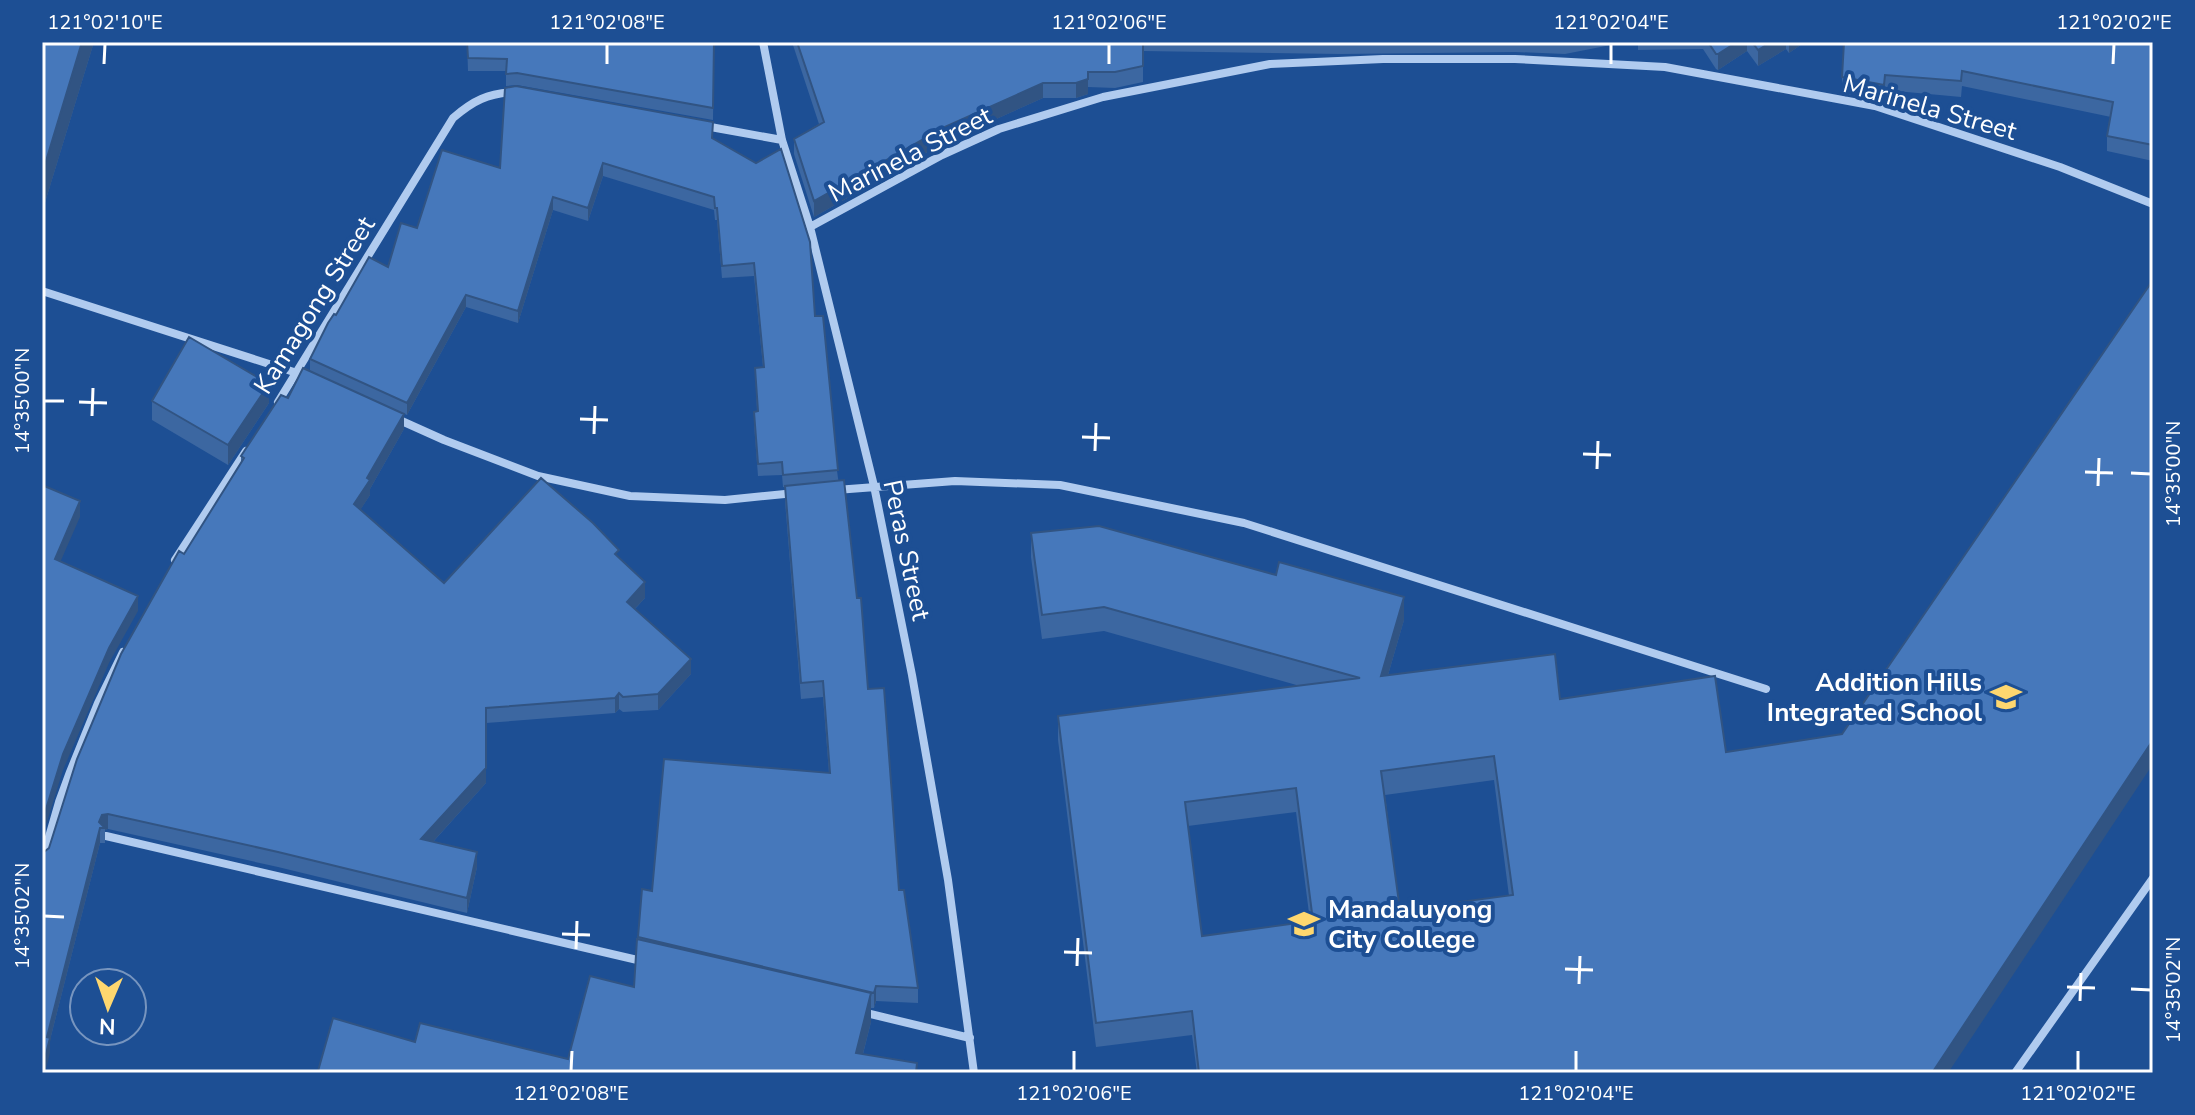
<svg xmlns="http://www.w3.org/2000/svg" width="2195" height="1115" font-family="'Nunito Sans',sans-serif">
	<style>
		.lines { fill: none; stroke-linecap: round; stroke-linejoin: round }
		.street { stroke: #b0cbef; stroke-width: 8 }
		.wall { fill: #3c67a1; fill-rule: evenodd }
		.shaded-wall { fill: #315483 }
		.building { fill: #4678bb; stroke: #315483; stroke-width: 2; fill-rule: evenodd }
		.ticks { fill: none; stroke: #fff; stroke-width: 3 }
		.labels { text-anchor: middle; stroke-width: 8; stroke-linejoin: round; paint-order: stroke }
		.street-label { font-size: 26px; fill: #fff; stroke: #1d4f94 }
		.poi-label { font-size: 26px; font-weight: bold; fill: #fff; stroke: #1d4f94; text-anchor: end }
		.neatline { fill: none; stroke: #fff; stroke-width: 3 }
		.ticks-label { font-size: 20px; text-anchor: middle; fill: #fff }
	</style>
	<rect width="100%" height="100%" fill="#1d4f94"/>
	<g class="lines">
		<path class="street" d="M 763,42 L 782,140 L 810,227 L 874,486 L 912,675 L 948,880 L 974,1073
			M 705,126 L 782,140
			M 810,227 L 942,155 L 999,129 L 1103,97 L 1270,64 L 1383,59 L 1515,59 L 1665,67 L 1875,106 L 2060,167 L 2153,204
			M 42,291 L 297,373 L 309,379
			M 278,402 L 453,118 C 474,100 487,94 514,92
			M 395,418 L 444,440 L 538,476 L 630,496 L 725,500 L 795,493
			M 836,490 L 955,481 L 1060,485 L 1244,523 L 1766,689
			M 175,560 L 246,451
			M 106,836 L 646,962
			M 42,861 L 59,802 L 70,772 L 98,703 L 123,652
			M 862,1012 L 970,1038
			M 2015,1073 L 2153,878"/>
	</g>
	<path class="wall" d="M 42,42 L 94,42 L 43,209 L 42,209 Z
		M 467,42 L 714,42 L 713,120 L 517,85 L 506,86 L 506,71 L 468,71 Z
		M 792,42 L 1626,42 L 1565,54 L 1515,52 L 1341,54 L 1143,51 L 1143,82 L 1115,88 L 1088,87 L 1088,94 L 1076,98 L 1043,98 L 945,142 L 814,217 L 794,154 L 794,139 L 819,124 Z
		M 1638,42 L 1805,42 L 1789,53 L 1786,49 L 1758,66 L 1747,51 L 1718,70 L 1716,69 L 1703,49 L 1638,50 Z
		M 2153,42 L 2153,161 L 2107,151 L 2107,136 L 2111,117 L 1962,86 L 1961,97 L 1885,90 L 1884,101 L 1842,93 L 1842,77 Z
		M 712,138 L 815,316 L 868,689 L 899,890 L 918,988 L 918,1003 L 876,1001 L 874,1008 L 871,1008 L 871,1022 L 863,1054 L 917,1073 L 318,1073 L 318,1071 L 415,1042 L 568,1059 L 634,987 L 642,889 L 652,891 L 829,773 L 823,697 L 801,699 L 785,501 L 785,487 L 783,487 L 782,475 L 758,476 L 754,424 L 754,412 L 757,411 L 755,368 L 763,367 L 754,276 L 722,278 L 717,220 L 715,220 L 714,210 L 603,176 L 588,221 L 553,210 L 518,323 L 466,307 L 407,415 L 310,371 L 310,359 L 336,315 L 388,267 L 417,228 L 500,168 Z
		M 288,398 L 404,429 L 370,489 L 370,495 L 360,510 L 444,583 L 619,558 L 645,598 L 635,609 L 691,674 L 658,710 L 623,712 L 619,709 L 615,713 L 486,723 L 486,783 L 433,842 L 477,867 L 467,913 L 278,867 L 108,829 L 105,830 L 105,843 L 100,843 L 50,1040 L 50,1053 L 44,852 L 49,848 L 184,554 L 241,464 L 241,456 Z
		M 152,401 L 269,403 L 228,465 L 152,420 Z
		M 1031,533 L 1404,620 L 1388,675 L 1560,699 L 1726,752 L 1948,1073 L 1197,1073 L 1192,1035 L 1096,1047 L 1058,740 L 1058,716 L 1300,686 L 1104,631 L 1042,639 L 1031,557 ZM 1494,780 L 1509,896 L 1400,910 L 1385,795 ZM 1296,812 L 1310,921 L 1202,936 L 1188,826 Z"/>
	<path class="shaded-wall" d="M 82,42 L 94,42 L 43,209 L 43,171 Z
		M 1737,42 L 1747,42 L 1747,51 L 1718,70 L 1718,54 Z
		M 1771,42 L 1786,42 L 1786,49 L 1758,66 L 1758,50 Z
		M 1789,42 L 1805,42 L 1789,53 Z
		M 1088,79 L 1088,94 L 1076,98 L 1076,83 Z
		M 1043,83 L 1043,98 L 945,142 L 814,217 L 814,201 L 945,127 Z
		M 603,163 L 603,176 L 588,221 L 588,208 Z
		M 553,197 L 553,210 L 518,323 L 518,311 Z
		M 466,295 L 466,307 L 407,415 L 407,403 Z
		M 269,384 L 269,403 L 228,465 L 228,445 Z
		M 404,414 L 404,429 L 370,489 L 370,495 L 354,520 L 354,504 L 367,478 Z
		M 80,501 L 80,517 L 55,574 L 55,559 Z
		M 645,582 L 645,598 L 627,617 L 627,602 Z
		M 138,596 L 138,611 L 109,663 L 63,770 L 42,838 L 42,822 L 63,754 L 109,648 Z
		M 1404,597 L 1404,620 L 1381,699 L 1381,676 Z
		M 691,659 L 691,674 L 658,710 L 658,694 Z
		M 619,693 L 619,709 L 615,713 L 615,698 Z
		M 2153,740 L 2153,764 L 1948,1073 L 1932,1073 Z
		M 486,768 L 486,783 L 421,855 L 421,839 Z
		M 108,814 L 108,829 L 105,830 L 105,828 L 100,828 L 100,843 L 50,1040 L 50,1053 L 45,1073 L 42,1073 L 47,1037 L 99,822 L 102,815 Z
		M 477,852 L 477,867 L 467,913 L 467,898 Z
		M 876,986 L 876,1001 L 874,1008 L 874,993 Z
		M 871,993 L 871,1022 L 858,1073 L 856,1053 Z"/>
	<path class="building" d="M 42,42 L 82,42 L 43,171 L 42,170 Z
		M 467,42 L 714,42 L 713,108 L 517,73 L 506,74 L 507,59 L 468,58 Z
		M 797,42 L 1143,42 L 1143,66 L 1115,72 L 1088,72 L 1088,79 L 1076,83 L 1043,83 L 945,127 L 814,201 L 794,139 L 824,122 Z
		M 1708,42 L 1737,42 L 1718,54 L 1716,54 Z
		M 1752,42 L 1771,42 L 1758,50 Z
		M 1844,42 L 2153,42 L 2153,145 L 2107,136 L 2113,102 L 1962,71 L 1961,81 L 1885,75 L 1884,85 L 1842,77 Z
		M 516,86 L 713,122 L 712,138 L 756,163 L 781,149 L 810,242 L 815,316 L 823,316 L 838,470 L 783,475 L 782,462 L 758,464 L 754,412 L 758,411 L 755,368 L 764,367 L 754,263 L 722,266 L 717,208 L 715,208 L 714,197 L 603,163 L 588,208 L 553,197 L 518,311 L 466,295 L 407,403 L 310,359 L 328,323 L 334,314 L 336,315 L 369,257 L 388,267 L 401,223 L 417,228 L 442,150 L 500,168 L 505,88 Z
		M 2153,280 L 2153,740 L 1932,1073 L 1199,1073 L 1192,1011 L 1096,1023 L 1058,716 L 1360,678 L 1104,607 L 1042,615 L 1031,533 L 1099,526 L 1276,575 L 1279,562 L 1404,597 L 1381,676 L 1555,654 L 1560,699 L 1715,676 L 1726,752 L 1842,734 ZM 1494,756 L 1513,895 L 1400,910 L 1381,771 ZM 1296,788 L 1313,921 L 1202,936 L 1185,802 Z
		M 189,337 L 269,384 L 228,445 L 152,401 Z
		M 303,368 L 404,414 L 367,478 L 370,480 L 354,504 L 444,583 L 541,478 L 593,523 L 619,550 L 615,554 L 645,582 L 627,602 L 691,659 L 658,694 L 623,697 L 619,693 L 615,698 L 486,708 L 486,768 L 421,839 L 477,852 L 467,898 L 278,852 L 108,814 L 102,815 L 99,822 L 105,828 L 100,828 L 47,1037 L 50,1038 L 42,1070 L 42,852 L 44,852 L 49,848 L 77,759 L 121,654 L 179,551 L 184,554 L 244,458 L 241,456 L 281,395 L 288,398 Z
		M 844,480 L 857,598 L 861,598 L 868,689 L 884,688 L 899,890 L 904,890 L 918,988 L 876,986 L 874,993 L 638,937 L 642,889 L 652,891 L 664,759 L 830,773 L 823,681 L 801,683 L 785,486 Z
		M 42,485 L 80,501 L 55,559 L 138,596 L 109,648 L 63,754 L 42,822 Z
		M 637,939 L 871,993 L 856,1053 L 917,1063 L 916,1073 L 325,1073 L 318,1071 L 333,1018 L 415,1042 L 420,1023 L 568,1059 L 590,976 L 634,987 Z"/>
	<path class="ticks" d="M 104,64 L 105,44M 607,64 L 607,44M 1109,64 L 1109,44M 1611,64 L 1611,44M 2113,64 L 2114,44M 44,401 L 64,401M 79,402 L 107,403M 92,416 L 93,388M 580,419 L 608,420M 594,434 L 595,406M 1082,437 L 1110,438M 1095,451 L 1096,423M 1583,454 L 1611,455M 1597,469 L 1598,441M 2085,472 L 2113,473M 2131,473 L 2151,474M 2098,486 L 2099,458M 44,916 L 64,917M 562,934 L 590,935M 576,949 L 577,921M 1064,952 L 1092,953M 1077,966 L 1078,938M 1565,969 L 1593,970M 1579,984 L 1580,956M 2067,987 L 2095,988M 2131,989 L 2151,990M 2080,1001 L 2081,973M 571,1071 L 572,1051M 1074,1071 L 1074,1051M 1576,1071 L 1576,1051M 2078,1071 L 2078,1051"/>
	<defs>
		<symbol id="school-bare" viewBox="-9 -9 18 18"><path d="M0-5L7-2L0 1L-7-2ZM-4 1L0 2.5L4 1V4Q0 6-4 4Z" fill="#fed76f" stroke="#1d4f94" stroke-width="2.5" paint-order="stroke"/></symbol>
		<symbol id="university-bare" viewBox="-9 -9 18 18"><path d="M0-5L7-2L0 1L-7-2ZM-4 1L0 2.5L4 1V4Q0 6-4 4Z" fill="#fed76f" stroke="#1d4f94" stroke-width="2.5" paint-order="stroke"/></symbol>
	</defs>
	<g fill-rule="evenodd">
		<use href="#school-bare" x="1984" y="675" width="44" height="44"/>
		<use href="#university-bare" x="1282" y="902" width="44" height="44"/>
	</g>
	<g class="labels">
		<g class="street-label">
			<text transform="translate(1930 107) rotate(16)" y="9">Marinela Street</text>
			<text transform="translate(910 154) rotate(-27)" y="9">Marinela Street</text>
			<text transform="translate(314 305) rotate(-58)" y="9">Kamagong Street</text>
			<text transform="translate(907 550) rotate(78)" y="9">Peras Street</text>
		</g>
		<g class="poi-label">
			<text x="1982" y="691">Addition Hills<tspan x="1982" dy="30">Integrated School</tspan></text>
			<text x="1328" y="918" text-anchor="start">Mandaluyong<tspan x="1328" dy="30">City College</tspan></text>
		</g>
	</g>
	<rect width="2195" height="1115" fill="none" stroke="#1d4f94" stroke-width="88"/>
	<g transform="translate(108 1007) rotate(182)"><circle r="38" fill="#1d4f94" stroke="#7795bf" stroke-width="2"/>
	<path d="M0-6L14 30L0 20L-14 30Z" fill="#fed76f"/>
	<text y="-12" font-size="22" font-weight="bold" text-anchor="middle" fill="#ffffff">N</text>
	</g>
	<rect x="44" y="44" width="2107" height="1027" class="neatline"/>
	<g class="ticks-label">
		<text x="105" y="29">121°02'10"E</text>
		<text x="607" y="29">121°02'08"E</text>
		<text x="1109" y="29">121°02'06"E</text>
		<text x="1611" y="29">121°02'04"E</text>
		<text x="2114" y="29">121°02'02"E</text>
		<text transform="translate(22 401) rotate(-90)" y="7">14°35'00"N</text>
		<text transform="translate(2173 474) rotate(-90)" y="7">14°35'00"N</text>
		<text transform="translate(22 916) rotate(-90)" y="7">14°35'02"N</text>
		<text transform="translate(2173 990) rotate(-90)" y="7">14°35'02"N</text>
		<text x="571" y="1100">121°02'08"E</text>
		<text x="1074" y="1100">121°02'06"E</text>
		<text x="1576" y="1100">121°02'04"E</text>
		<text x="2078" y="1100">121°02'02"E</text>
	</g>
</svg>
